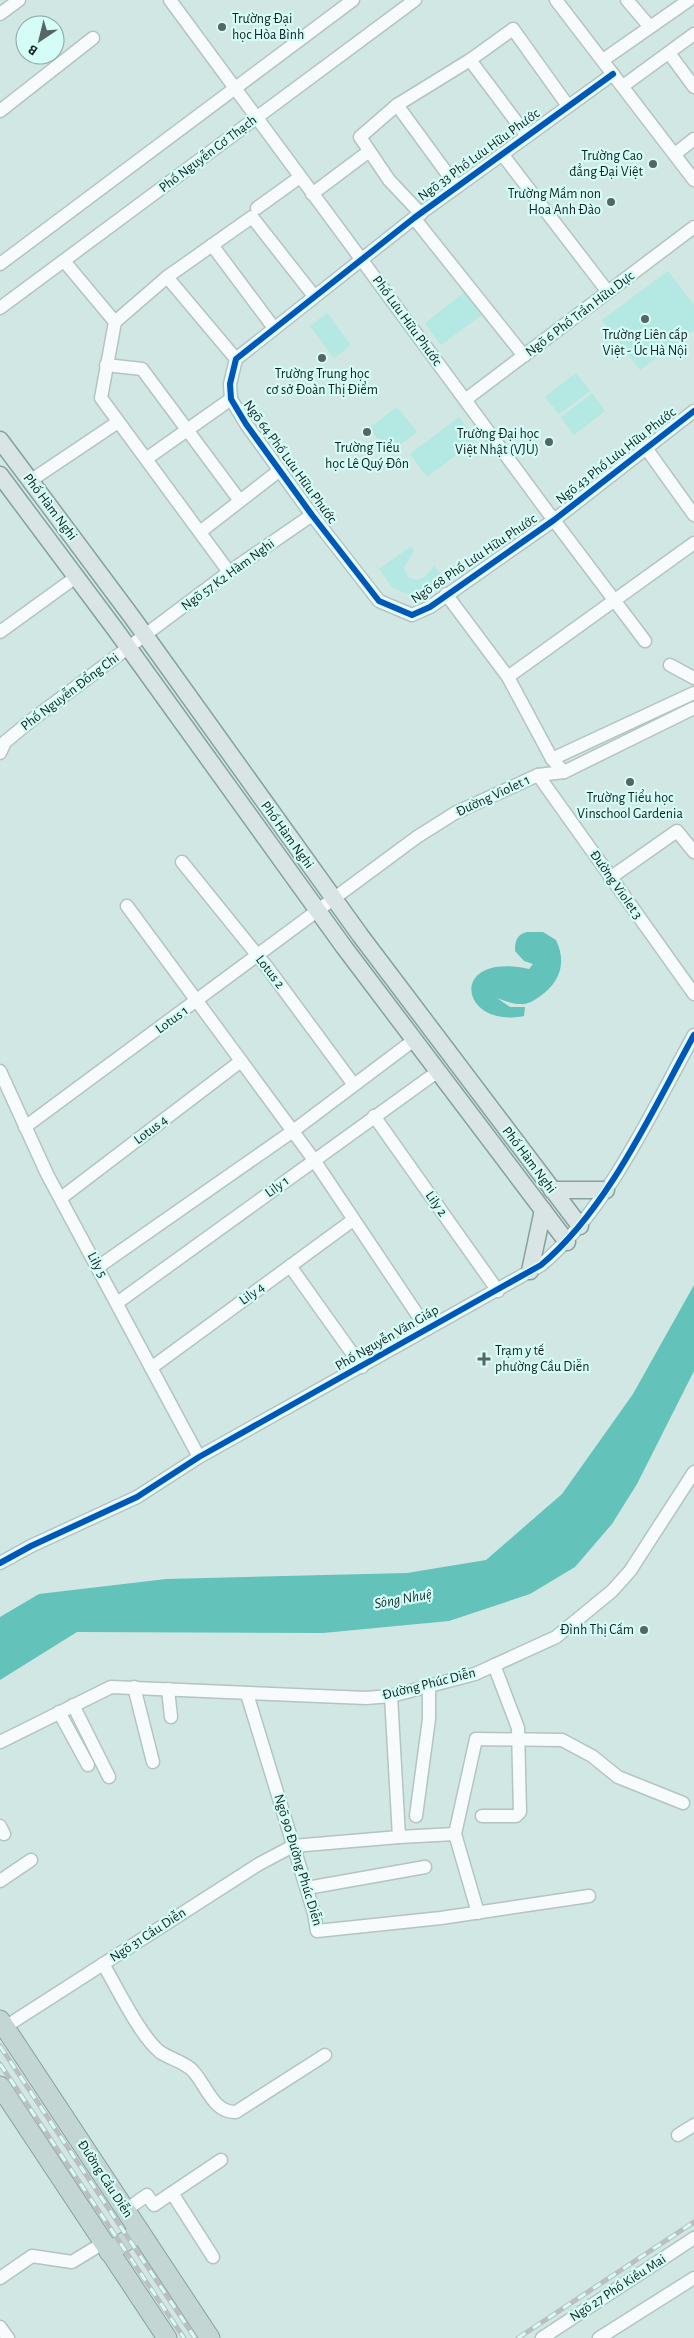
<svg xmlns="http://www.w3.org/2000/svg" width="694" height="2338" viewBox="0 0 694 2338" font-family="'Alegreya Sans',sans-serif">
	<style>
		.green { fill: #b4e8e2 }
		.water { fill: #63c2ba }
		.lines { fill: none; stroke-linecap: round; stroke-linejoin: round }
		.minor-casing { stroke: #b3c4c2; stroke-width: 15 }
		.major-casing { stroke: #86a19f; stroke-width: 19 }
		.highway-casing { stroke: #86a19f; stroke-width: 21 }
		.minor { stroke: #f8fbfb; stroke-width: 12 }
		.major { stroke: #d8e5e4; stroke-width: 16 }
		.highway { stroke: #c3d6d4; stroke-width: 19 }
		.rail-casing { stroke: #bac0bf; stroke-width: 5 }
		.rail { stroke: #d5fdf8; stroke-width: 3; stroke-dasharray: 9; stroke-linecap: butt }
		.cycleway-casing { stroke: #d5fdf8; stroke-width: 9 }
		.cycleway { stroke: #0057b8; stroke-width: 6 }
		.poi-dot { fill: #556664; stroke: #d5fdf8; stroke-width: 2 }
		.labels { text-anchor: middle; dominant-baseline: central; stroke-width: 4.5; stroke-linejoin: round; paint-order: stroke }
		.poi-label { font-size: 14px; fill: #12211f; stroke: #d5fdf8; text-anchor: end }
		.street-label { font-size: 14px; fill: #12211f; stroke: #d5fdf8 }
		.water-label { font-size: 15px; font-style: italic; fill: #182e2b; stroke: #d5fdf8 }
	</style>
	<rect width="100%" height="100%" fill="#d1e7e4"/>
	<g class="green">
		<path d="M 668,271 L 694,305 L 694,330 L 640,370 L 602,320 Z"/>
		<path d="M 469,289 L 486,312 L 441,345 L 425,323 Z"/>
		<path d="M 327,313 L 351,345 L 334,358 L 310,326 Z"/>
		<path d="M 576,373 L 590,391 L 559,414 L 545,397 Z"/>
		<path d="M 592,393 L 605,411 L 574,435 L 561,417 Z"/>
		<path d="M 397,407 L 417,432 L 389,453 L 369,428 Z"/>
		<path d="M 459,417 L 476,440 L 427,477 L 410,454 Z"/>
		<path d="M 411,546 L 414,551 L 404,568 L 408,577 C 420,584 428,575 434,565 L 443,578 L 430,588 L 409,595 L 392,587 L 379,569 Z"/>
	</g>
	<g class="water">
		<path d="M 527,932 L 543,932 L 556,940 C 567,963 560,983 539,997 C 533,1001 527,1005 520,1004 C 512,1004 505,1001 497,998 L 510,1007 L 525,1007 L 524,1016 C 459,1029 447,951 529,969 L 533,964 L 524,961 L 515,951 C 515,941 517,934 527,932 Z"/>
		<path d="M 694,1285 L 694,1371 L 637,1484 L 612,1524 L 575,1567 L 530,1594 L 449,1621 L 323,1633 L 77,1632 L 0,1680 L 0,1617 L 39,1594 L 166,1579 L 407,1573 L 486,1560 L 562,1494 L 633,1394 Z"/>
	</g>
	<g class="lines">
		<g class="minor-casing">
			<g id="minor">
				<path d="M 170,0 L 544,507 L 645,641"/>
				<path d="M 556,0 L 694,180"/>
				<path d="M 627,0 L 650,27"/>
				<path d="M 0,14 L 19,0"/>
				<path d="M 669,53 L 694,87"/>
				<path d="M 470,60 L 527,136"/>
				<path d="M 603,60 L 689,0"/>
				<path d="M 613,74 L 414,218 L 236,359 L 230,384 L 231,399 L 246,424 L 312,515 L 379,601 L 412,615 L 430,607 L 554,520 L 694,411"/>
				<path d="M 623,86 L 694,34"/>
				<path d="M 397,105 L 457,187"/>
				<path d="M 0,111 L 93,38"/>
				<path d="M 502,154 L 608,292"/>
				<path d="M 675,154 L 694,139"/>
				<path d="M 312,194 L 368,152"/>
				<path d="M 257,208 L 300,177"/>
				<path d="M 421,214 L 389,180 L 360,137 L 397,105 L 470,60 L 513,29 L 568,106"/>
				<path d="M 414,218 L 524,356"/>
				<path d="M 212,245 L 274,328"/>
				<path d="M 64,261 L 115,322"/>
				<path d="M 0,264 L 353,0"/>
				<path d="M 167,277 L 236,359"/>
				<path d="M 0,308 L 415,0"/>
				<path d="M 106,365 L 142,369 L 240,501"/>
				<path d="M 465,400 L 694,227"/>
				<path d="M 646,448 L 694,515"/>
				<path d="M 146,459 L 231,399"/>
				<path d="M 30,481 L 118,422"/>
				<path d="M 200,532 L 280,470"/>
				<path d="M 229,572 L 101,398 L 115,322 L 167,277 L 252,217 L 314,296"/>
				<path d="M 446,594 L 508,677 L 552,759 L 564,772"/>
				<path d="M 0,632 L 76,577"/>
				<path d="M 670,665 L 694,678"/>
				<path d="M 508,677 L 694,543"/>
				<path d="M 0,753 L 5,742 L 33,719 L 229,572 L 312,515"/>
				<path d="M 552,759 L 694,693"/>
				<path d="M 538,775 L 694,994"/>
				<path d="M 182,862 L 267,967 L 354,1085"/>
				<path d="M 610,878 L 677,831 L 694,852"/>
				<path d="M 127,906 L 314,1160 L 427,1329"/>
				<path d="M 0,1071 L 47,1174 L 199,1457"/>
				<path d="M 374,1116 L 498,1291"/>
				<path d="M 25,1127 L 417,837 L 455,813 L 538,775 L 564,772 L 694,708"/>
				<path d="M 61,1198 L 241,1061"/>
				<path d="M 290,1266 L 362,1367"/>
				<path d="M 98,1267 L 293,1131 L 414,1040"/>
				<path d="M 117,1303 L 437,1072"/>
				<path d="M 151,1368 L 353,1220"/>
				<path d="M 0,1563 L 31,1546 L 137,1497 L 199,1457 L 541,1265 C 608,1209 652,1111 694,1035"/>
				<path d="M 134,1687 L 153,1762"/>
				<path d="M 168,1689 L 171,1717"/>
				<path d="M 247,1694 L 314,1913 L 317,1931 L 441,1918 L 589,1896"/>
				<path d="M 391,1696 L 399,1837 L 455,1834"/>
				<path d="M 73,1705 L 109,1777"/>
				<path d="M 59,1712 L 88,1765"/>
				<path d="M 0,1742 L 111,1687 L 366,1698 L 391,1696 L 475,1674 L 556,1637 L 612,1591 L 630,1571 L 694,1472"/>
				<path d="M 416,1816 L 429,1719 L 429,1685"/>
				<path d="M 482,1816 L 516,1816 L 520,1812 L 518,1728 L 494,1665"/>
				<path d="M 0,1826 L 4,1834"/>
				<path d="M 0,1881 L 31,1860"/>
				<path d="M 307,1888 L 425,1867"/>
				<path d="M 478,1913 L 455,1834 L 476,1739 L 562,1740 L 592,1756 L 618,1777 L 683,1803"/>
				<path d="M 103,1964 C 117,1987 140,2036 160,2052 C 170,2059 185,2062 193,2071 C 207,2086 213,2113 236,2112 L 325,2055"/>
				<path d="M 5,2027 L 259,1864 L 293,1846 L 399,1837"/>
				<path d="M 678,2135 L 694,2125"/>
				<path d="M 172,2193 L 213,2257"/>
				<path d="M 126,2210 L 147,2195 L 154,2205 L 221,2160"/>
				<path d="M 0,2278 L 32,2256 L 72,2262 L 103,2243"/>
				<path d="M 0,2327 L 8,2338"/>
				<path d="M 542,2338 L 694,2238"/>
				<path d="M 599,2338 L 694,2278"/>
			</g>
		</g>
		<g class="major-casing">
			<g id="major">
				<path d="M 0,440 L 132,617 L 360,935 L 580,1226"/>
				<path d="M 0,475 L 115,629 L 344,947 L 567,1242"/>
				<path d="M 552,1190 L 606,1190"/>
				<path d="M 530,1271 L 543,1210"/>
			</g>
		</g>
		<g class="highway-casing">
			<g id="highway">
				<path d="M 0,2020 L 210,2338"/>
				<path d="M 0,2086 L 167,2338"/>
				<path d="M 109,2252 L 140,2232"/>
			</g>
		</g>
		<use href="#minor" class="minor"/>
		<use href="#major" class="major"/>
		<use href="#highway" class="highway"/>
		<g class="rail-casing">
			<g id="rail">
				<path d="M 0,2046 L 195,2338"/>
				<path d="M 0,2064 L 184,2338"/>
				<path d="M 518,2338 L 694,2222"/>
			</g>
		</g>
		<use href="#rail" class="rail"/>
		<g class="cycleway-casing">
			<g id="cycleway">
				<path d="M 613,74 L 414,218 L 236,359 L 230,384 L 231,399 L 246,424 L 312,515 L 379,601 L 412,615 L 430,607 L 554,520 L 694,411"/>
				<path d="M 0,1563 L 31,1546 L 137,1497 L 199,1457 L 541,1265 C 608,1209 652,1111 694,1035"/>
			</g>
		</g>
		<use href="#cycleway" class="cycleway"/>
	</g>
	<g class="poi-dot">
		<circle cx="222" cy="27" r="5"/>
		<circle cx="653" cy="164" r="5"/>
		<circle cx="611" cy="202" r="5"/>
		<circle cx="645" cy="319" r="5"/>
		<circle cx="322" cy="358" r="5"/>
		<circle cx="367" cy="432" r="5"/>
		<circle cx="549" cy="442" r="5"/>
		<circle cx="630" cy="782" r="5"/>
		<path d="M481.5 1351.5h5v5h5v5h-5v5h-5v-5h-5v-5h5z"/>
		<circle cx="644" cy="1630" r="5"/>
	</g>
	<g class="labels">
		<g class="poi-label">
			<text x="232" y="19" text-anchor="start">Trường Đại<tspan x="232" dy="16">học Hòa Bình</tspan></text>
			<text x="643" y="156">Trường Cao<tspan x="643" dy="16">đẳng Đại Việt</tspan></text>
			<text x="601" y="194">Trường Mầm non<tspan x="601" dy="16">Hoa Anh Đào</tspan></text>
			<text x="645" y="335" text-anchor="middle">Trường Liên cấp<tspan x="645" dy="16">Việt - Úc Hà Nội</tspan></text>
			<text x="322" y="374" text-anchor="middle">Trường Trung học<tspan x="322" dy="16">cơ sở Đoàn Thị Điểm</tspan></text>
			<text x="539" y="434">Trường Đại học<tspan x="539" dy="16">Việt Nhật (VJU)</tspan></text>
			<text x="367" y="448" text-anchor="middle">Trường Tiểu<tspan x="367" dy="16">học Lê Quý Đôn</tspan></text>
			<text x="630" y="798" text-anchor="middle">Trường Tiểu học<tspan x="630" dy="16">Vinschool Gardenia</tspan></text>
			<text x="495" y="1351" text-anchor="start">Trạm y tế<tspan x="495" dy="16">phường Cầu Diễn</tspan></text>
			<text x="634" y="1630">Đình Thị Cấm</text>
		</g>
		<g class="street-label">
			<text transform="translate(208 154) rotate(-37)">Phố Nguyễn Cơ Thạch</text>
			<text transform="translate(479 155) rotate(-36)">Ngõ 33 Phố Lưu Hữu Phước</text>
			<text transform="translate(580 314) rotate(-37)">Ngõ 6 Phố Trần Hữu Dực</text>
			<text transform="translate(407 321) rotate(54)">Phố Lưu Hữu Phước</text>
			<text transform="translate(616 456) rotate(-38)">Ngõ 43 Phố Lưu Hữu Phước</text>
			<text transform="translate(290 462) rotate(54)">Ngõ 64 Phố Lưu Hữu Phước</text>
			<text transform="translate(50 507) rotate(53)">Phố Hàm Nghi</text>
			<text transform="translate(474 559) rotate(-34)">Ngõ 68 Phố Lưu Hữu Phước</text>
			<text transform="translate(228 575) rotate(-36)">Ngõ 57 K2 Hàm Nghi</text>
			<text transform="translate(70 692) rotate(-37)">Phố Nguyễn Đổng Chi</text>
			<text transform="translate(493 796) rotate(-25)">Đường Violet 1</text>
			<text transform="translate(287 835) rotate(54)">Phố Hàm Nghi</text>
			<text transform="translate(616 885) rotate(55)">Đường Violet 3</text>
			<text transform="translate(270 972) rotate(52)">Lotus 2</text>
			<text transform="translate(172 1020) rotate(-36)">Lotus 1</text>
			<text transform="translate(151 1130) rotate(-37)">Lotus 4</text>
			<text transform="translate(529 1160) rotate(53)">Phố Hàm Nghi</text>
			<text transform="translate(277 1187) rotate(-36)">Lily 1</text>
			<text transform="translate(436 1204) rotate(55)">Lily 2</text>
			<text transform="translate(97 1265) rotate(62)">Lily 5</text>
			<text transform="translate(252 1294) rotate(-36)">Lily 4</text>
			<text transform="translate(387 1338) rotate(-30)">Phố Nguyễn Văn Giáp</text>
			<text transform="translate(429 1684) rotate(-14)">Đường Phúc Diễn</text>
			<text transform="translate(298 1860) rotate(73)">Ngõ 90 Đường Phúc Diễn</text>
			<text transform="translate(148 1935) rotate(-33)">Ngõ 31 Cầu Diễn</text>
			<text transform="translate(105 2179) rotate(57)">Đường Cầu Diễn</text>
			<text transform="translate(618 2288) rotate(-33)">Ngõ 27 Phố Kiều Mai</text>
		</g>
		<g class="water-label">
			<text transform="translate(403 1599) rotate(-10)">Sông Nhuệ</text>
		</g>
	</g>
	<g transform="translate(40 40) rotate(215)"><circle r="24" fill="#d5fdf8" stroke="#87a5a1"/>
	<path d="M0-4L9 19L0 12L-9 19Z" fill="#556664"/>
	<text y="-8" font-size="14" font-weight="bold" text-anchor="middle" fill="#12211f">B</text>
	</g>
</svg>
